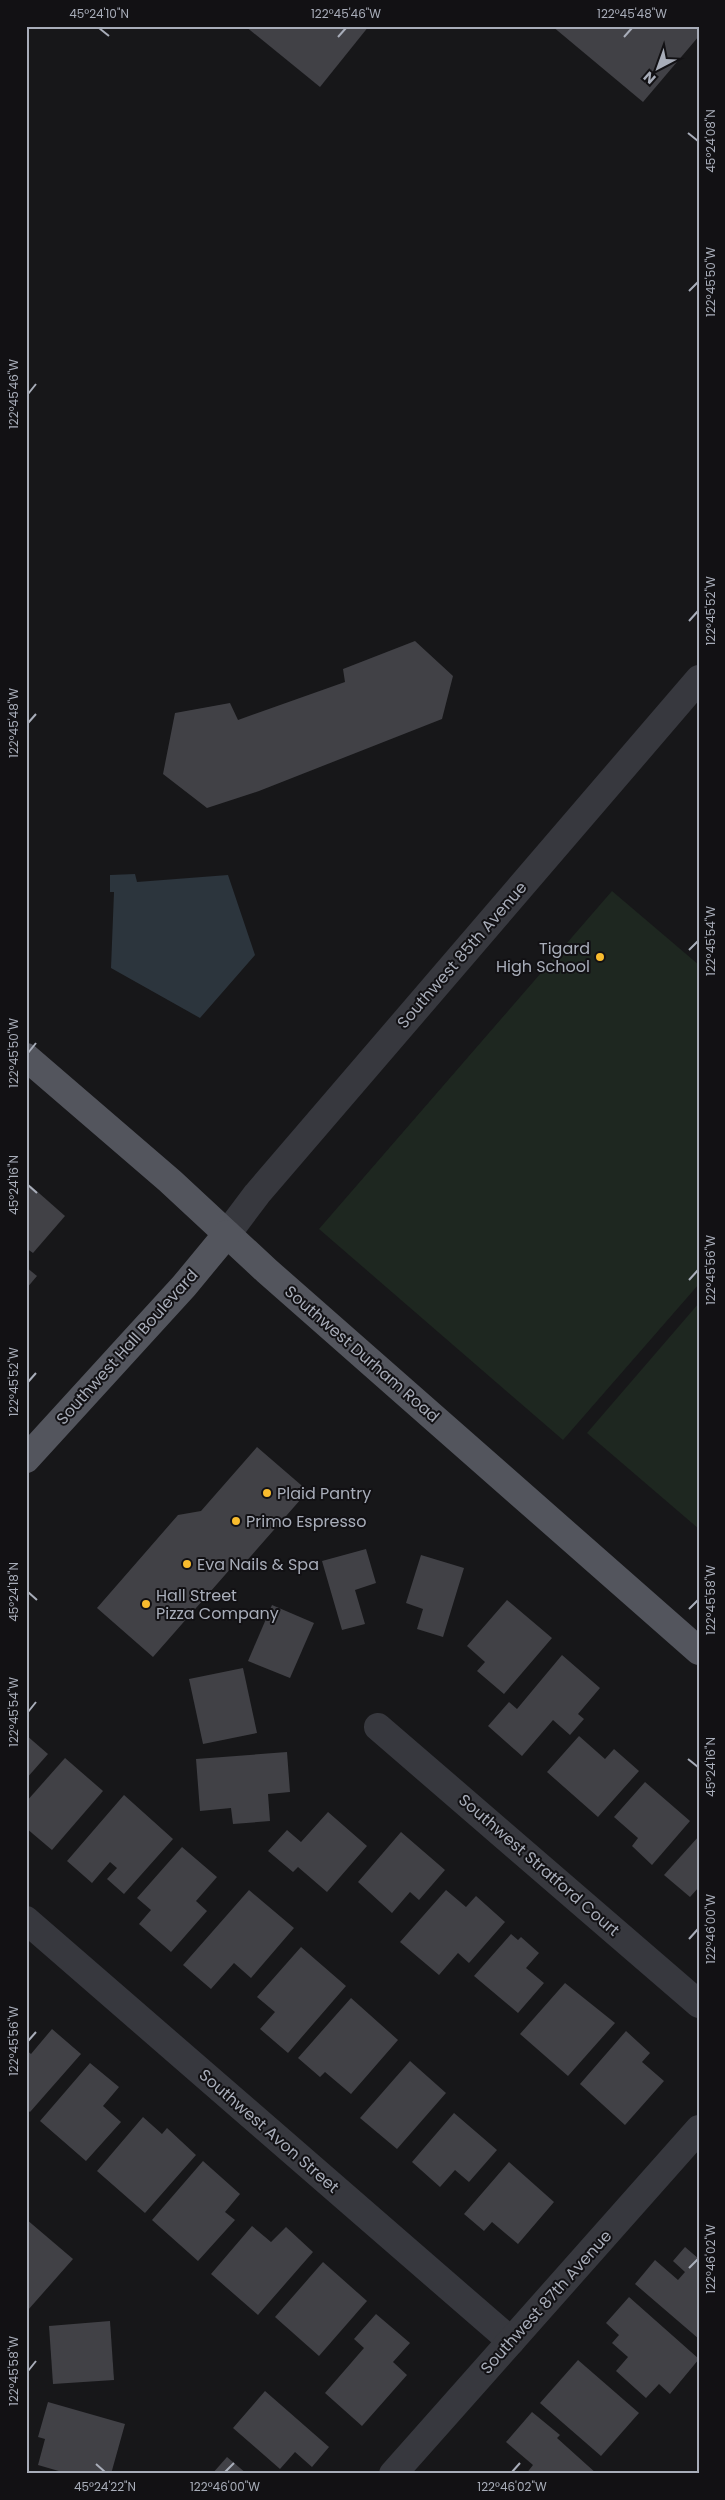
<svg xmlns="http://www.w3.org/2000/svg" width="725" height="2500" viewBox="0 0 725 2500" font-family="Poppins,sans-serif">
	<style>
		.green { fill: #1e2720 }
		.water { fill: #2c353d }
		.building { fill: #414146 }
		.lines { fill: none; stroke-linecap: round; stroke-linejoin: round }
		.minor { stroke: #37383e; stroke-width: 28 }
		.major { stroke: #53555d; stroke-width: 28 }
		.ticks { fill: none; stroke: #a8adb9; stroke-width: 2 }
		.poi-dot { fill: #f9bc2e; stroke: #121114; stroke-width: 2 }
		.labels { text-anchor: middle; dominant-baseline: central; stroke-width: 4; stroke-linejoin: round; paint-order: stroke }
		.poi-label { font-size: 16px; fill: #a8adb9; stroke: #121114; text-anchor: start }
		.street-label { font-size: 16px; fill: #a8adb9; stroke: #121114 }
		.neatline { fill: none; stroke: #a8adb9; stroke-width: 2 }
		.ticks-label { font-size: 12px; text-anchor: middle; fill: #a8adb9 }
	</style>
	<rect width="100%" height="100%" fill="#171719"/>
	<g class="green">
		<path d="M 612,891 L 699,965 L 699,1284 L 563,1440 L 319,1229 Z"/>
		<path d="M 699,1303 L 699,1529 L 587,1433 Z"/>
	</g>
	<path class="water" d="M 135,874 L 137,882 L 228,875 L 255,955 L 200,1018 L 111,968 L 114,892 L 110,892 L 110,875 Z"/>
	<g class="building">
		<path d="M 245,26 L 369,26 L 320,87 Z"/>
		<path d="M 552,26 L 699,26 L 699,36 L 643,102 Z"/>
		<path d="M 415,641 L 453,676 L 442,719 L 259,791 L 207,808 L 163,774 L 175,713 L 230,703 L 238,720 L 345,682 L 343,669 Z"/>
		<path d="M 31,1186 L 65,1216 L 33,1253 L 26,1248 L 26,1191 Z"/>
		<path d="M 26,1267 L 37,1276 L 26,1289 Z"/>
		<path d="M 257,1447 L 308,1491 L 244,1564 L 239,1559 L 153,1657 L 97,1608 L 178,1515 L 201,1511 Z"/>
		<path d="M 366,1549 L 376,1583 L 355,1590 L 365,1624 L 342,1630 L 322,1561 Z"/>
		<path d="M 421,1555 L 464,1568 L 443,1637 L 417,1629 L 423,1609 L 406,1603 Z"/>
		<path d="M 507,1600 L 552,1638 L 504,1694 L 477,1671 L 485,1662 L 467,1646 Z"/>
		<path d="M 272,1605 L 314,1623 L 290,1678 L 248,1661 Z"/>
		<path d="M 562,1655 L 600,1688 L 578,1714 L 584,1719 L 570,1735 L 553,1720 L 522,1756 L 488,1726 L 509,1702 L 517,1709 Z"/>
		<path d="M 243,1668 L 257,1733 L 203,1744 L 189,1679 Z"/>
		<path d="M 26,1735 L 48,1754 L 26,1779 Z"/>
		<path d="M 579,1736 L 605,1759 L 614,1749 L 639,1771 L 598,1817 L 547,1772 Z"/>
		<path d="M 287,1752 L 290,1792 L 268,1794 L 270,1821 L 233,1824 L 231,1808 L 200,1811 L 196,1759 Z"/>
		<path d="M 65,1758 L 103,1791 L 52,1850 L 26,1828 L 26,1802 Z"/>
		<path d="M 645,1782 L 690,1821 L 652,1865 L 632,1846 L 638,1838 L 614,1817 Z"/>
		<path d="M 124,1795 L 173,1839 L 124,1894 L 107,1879 L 117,1868 L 110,1862 L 92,1883 L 67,1861 Z"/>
		<path d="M 328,1812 L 367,1846 L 327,1892 L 298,1867 L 293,1872 L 268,1851 L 287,1830 L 301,1842 Z"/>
		<path d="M 401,1832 L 445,1870 L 419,1900 L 410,1892 L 392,1913 L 358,1882 Z"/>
		<path d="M 699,1836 L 699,1887 L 690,1897 L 664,1875 Z"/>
		<path d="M 182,1847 L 217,1877 L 196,1901 L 207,1911 L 171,1952 L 139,1924 L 151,1910 L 137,1898 Z"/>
		<path d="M 249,1890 L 294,1928 L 251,1978 L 234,1963 L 211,1989 L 183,1965 Z"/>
		<path d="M 446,1890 L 466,1907 L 476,1896 L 505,1922 L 469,1963 L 458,1953 L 439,1975 L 400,1942 Z"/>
		<path d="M 511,1934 L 518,1940 L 521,1937 L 539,1953 L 526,1968 L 544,1983 L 518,2013 L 474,1976 Z"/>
		<path d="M 301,1947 L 346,1986 L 288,2053 L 260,2029 L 275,2012 L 257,1997 Z"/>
		<path d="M 565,1983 L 615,2023 L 568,2076 L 520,2034 Z"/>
		<path d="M 351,1998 L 398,2040 L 351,2094 L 325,2072 L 320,2077 L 298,2058 Z"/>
		<path d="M 52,2029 L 81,2054 L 30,2112 L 26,2109 L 26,2050 L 31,2054 Z"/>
		<path d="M 626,2031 L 650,2053 L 642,2062 L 664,2081 L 625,2125 L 580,2084 Z"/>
		<path d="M 410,2061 L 446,2093 L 397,2149 L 360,2118 Z"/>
		<path d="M 90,2063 L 119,2087 L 103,2106 L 121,2122 L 86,2161 L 40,2121 Z"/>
		<path d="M 454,2113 L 497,2150 L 469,2182 L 455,2170 L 440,2187 L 412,2162 Z"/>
		<path d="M 143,2117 L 162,2134 L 167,2128 L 196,2155 L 145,2213 L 97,2171 Z"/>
		<path d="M 203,2161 L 240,2194 L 225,2212 L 235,2220 L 198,2261 L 152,2220 Z"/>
		<path d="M 509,2162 L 554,2202 L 518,2244 L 492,2222 L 484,2231 L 464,2214 Z"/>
		<path d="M 26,2219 L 73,2259 L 28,2310 L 26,2309 Z"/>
		<path d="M 252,2226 L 271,2242 L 286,2227 L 313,2252 L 258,2315 L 211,2274 Z"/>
		<path d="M 685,2247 L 699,2259 L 699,2339 L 635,2284 L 655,2260 L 678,2280 L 685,2272 L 673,2261 Z"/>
		<path d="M 323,2262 L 367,2301 L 319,2356 L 275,2317 Z"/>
		<path d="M 629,2297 L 699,2359 L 670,2394 L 659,2384 L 646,2398 L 616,2371 L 628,2357 L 612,2343 L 619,2335 L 606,2323 Z"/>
		<path d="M 376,2314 L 410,2343 L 393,2362 L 407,2375 L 362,2426 L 325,2393 L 364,2348 L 354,2339 Z"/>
		<path d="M 110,2321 L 114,2380 L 53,2384 L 49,2326 Z"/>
		<path d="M 578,2360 L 639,2413 L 601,2456 L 540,2403 Z"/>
		<path d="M 265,2391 L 329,2447 L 312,2467 L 295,2452 L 280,2469 L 233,2428 Z"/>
		<path d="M 48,2402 L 125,2424 L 111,2474 L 69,2474 L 38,2465 L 45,2439 L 38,2437 Z"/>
		<path d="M 532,2412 L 560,2435 L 557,2438 L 597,2474 L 526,2474 L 533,2465 L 506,2442 Z"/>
		<path d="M 227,2457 L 247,2474 L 212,2474 Z"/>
	</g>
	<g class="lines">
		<g class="minor">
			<path d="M 227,1234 L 257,1194 L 699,679"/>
			<path d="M 378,1727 L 699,2004"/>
			<path d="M 26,1920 L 511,2341"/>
			<path d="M 393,2474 L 699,2129"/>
		</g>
		<g class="major">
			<path d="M 26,1057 L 170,1181 L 267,1271 L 699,1651"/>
			<path d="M 26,1459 L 184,1286 L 227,1234"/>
		</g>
	</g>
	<path class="ticks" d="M 99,28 L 109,36M 338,37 L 346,28M 624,37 L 632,28M 688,133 L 698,141M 689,291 L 698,282M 28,394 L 36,384M 689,621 L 698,611M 28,723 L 36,714M 689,950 L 698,941M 28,1053 L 36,1043M 28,1185 L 37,1193M 689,1280 L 698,1270M 28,1382 L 36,1373M 28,1592 L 37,1600M 689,1609 L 698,1600M 28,1712 L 36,1702M 688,1759 L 698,1767M 689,1939 L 698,1929M 28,2041 L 36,2032M 689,2268 L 698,2259M 28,2371 L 36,2361M 96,2464 L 105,2472M 225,2472 L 234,2463M 512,2472 L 520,2463"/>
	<g class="poi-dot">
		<circle cx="600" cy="957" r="5"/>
		<circle cx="267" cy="1493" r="5"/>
		<circle cx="236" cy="1521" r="5"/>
		<circle cx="187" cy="1564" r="5"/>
		<circle cx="146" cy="1604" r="5"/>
	</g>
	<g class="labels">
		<g class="poi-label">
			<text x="590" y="948" text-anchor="end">Tigard<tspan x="590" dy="18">High School</tspan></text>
			<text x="277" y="1493">Plaid Pantry</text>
			<text x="246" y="1521">Primo Espresso</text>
			<text x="197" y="1564">Eva Nails &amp; Spa</text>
			<text x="156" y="1595">Hall Street<tspan x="156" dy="18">Pizza Company</tspan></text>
		</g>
		<g class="street-label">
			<text transform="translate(462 955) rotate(-49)">Southwest 85th Avenue</text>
			<text transform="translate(127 1347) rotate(-48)">Southwest Hall Boulevard</text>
			<text transform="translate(362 1354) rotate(41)">Southwest Durham Road</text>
			<text transform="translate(539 1865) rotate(41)">Southwest Stratford Court</text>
			<text transform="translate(269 2131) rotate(41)">Southwest Avon Street</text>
			<text transform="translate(546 2302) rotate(-48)">Southwest 87th Avenue</text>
		</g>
	</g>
	<rect width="725" height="2500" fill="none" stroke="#121114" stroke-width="55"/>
	<g transform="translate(658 68) rotate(221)" stroke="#121114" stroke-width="4" paint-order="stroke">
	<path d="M0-4L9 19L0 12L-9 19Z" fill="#a8adb9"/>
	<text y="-8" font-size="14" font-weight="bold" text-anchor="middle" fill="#a8adb9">N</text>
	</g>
	<rect x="28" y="28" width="670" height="2444" class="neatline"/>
	<g class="ticks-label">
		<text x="99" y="18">45°24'10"N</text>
		<text x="346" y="18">122°45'46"W</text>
		<text x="632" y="18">122°45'48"W</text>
		<text transform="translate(711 141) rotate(-90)" y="4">45°24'08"N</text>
		<text transform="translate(711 282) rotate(-90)" y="4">122°45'50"W</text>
		<text transform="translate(14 394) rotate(-90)" y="4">122°45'46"W</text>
		<text transform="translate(711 611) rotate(-90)" y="4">122°45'52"W</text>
		<text transform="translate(14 723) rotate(-90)" y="4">122°45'48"W</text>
		<text transform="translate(711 941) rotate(-90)" y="4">122°45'54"W</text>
		<text transform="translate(14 1053) rotate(-90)" y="4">122°45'50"W</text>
		<text transform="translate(14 1185) rotate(-90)" y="4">45°24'16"N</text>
		<text transform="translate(711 1270) rotate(-90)" y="4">122°45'56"W</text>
		<text transform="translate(14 1382) rotate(-90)" y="4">122°45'52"W</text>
		<text transform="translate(14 1592) rotate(-90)" y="4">45°24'18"N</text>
		<text transform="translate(711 1600) rotate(-90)" y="4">122°45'58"W</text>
		<text transform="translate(14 1712) rotate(-90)" y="4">122°45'54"W</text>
		<text transform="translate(711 1767) rotate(-90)" y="4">45°24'16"N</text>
		<text transform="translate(711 1929) rotate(-90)" y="4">122°46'00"W</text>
		<text transform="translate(14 2041) rotate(-90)" y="4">122°45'56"W</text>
		<text transform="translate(711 2259) rotate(-90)" y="4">122°46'02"W</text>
		<text transform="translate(14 2371) rotate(-90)" y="4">122°45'58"W</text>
		<text x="105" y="2491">45°24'22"N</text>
		<text x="225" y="2491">122°46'00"W</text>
		<text x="512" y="2491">122°46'02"W</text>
	</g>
</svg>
